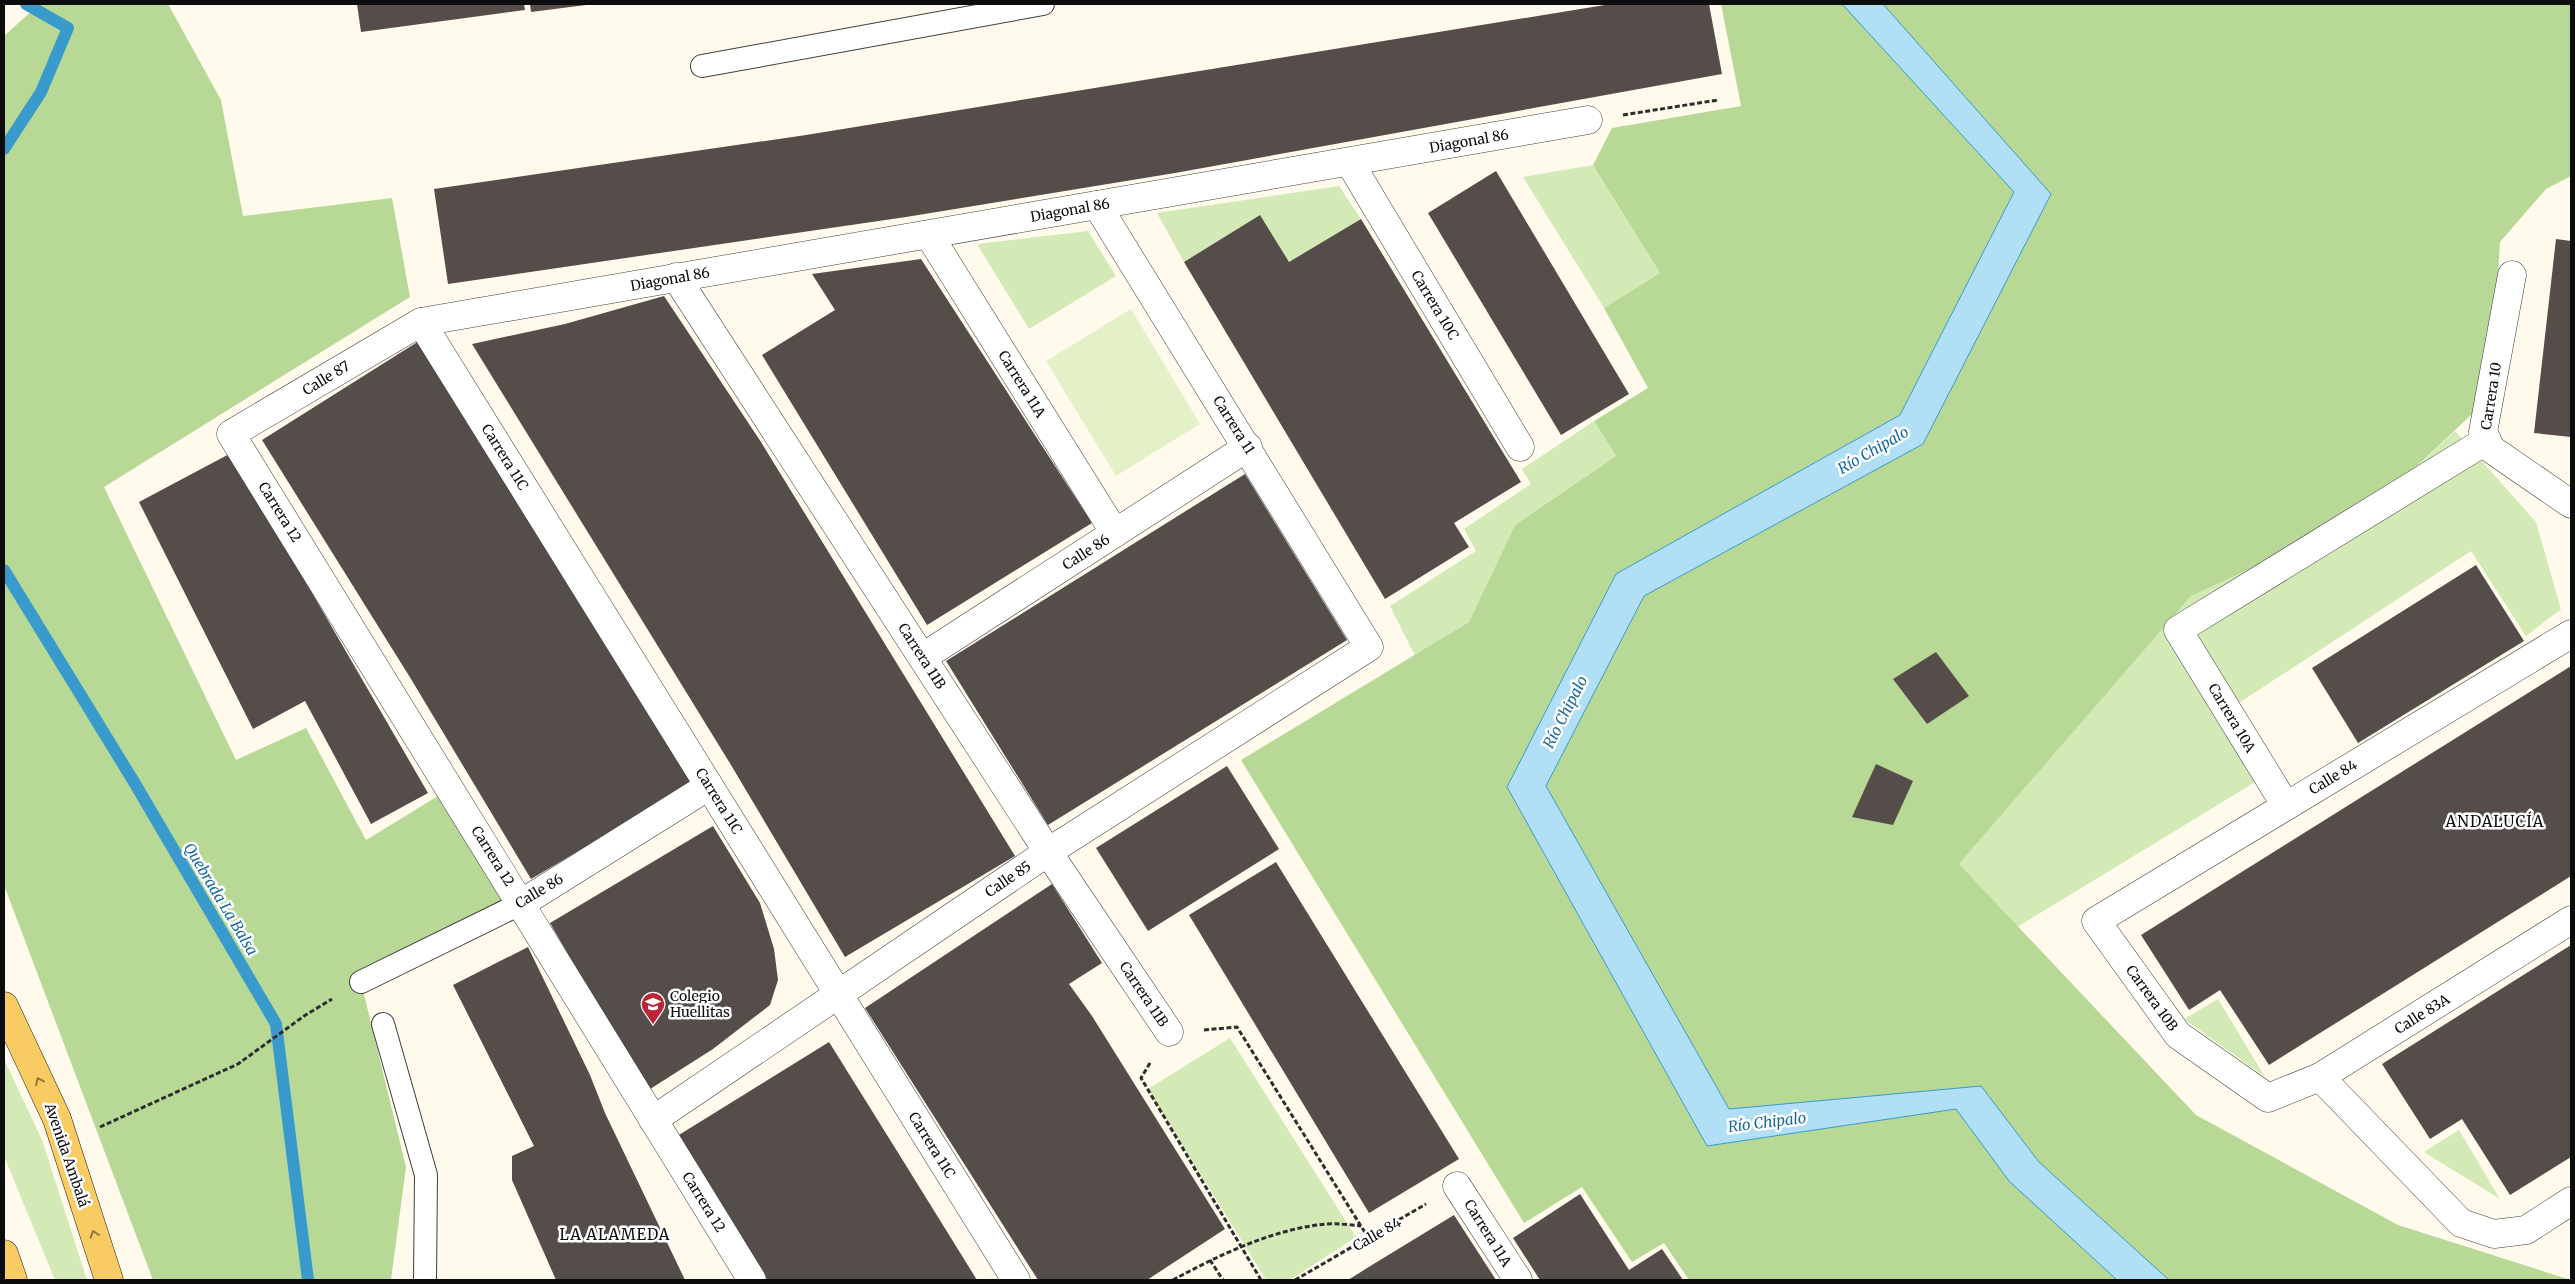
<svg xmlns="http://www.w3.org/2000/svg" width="2575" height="1284" viewBox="0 0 2575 1284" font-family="Merriweather,serif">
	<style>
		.green { fill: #d3e9b6 }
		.forest { fill: #b8d996 }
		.pitch { fill: #e4f0c8 }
		.water { fill: #b1e0f6; stroke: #399acc }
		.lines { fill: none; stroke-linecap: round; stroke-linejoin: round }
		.stream { stroke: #399acc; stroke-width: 12 }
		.building { fill: #554d49 }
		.lane-casing { stroke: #3f3f3f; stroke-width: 24 }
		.street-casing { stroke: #3f3f3f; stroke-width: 29 }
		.primary-casing { stroke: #1d1d1d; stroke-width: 29 }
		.path { stroke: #2e2e2e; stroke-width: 3; stroke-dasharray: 5 2.5; stroke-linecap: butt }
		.lane { stroke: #fff; stroke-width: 22 }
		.street { stroke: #fff; stroke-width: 28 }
		.primary { stroke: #f8cb63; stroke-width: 28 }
		.oneway { stroke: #8e753c }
		.labels { text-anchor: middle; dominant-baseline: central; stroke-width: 5; stroke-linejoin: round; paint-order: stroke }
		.street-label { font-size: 14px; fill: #0c0c0c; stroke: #fff }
		.poi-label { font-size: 14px; fill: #0c0c0c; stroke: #fff; text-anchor: start }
		.water-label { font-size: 15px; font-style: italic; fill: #176a9d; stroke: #fff }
		.neighbourhood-label { font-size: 15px; letter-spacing: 1px; fill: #0c0c0c; stroke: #fff }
	</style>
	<rect width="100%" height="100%" fill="#fffaec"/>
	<g class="green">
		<path d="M 1593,165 L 1660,273 L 1604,308 L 1523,177 Z"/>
		<path d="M 1339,186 L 1361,219 L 1289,262 L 1260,215 L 1184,262 L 1157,213 Z"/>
		<path d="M 1088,231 L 1116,276 L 1029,329 L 977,244 Z"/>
		<path d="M 1594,421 L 1616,456 L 1515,525 L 1469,622 L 1415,656 L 1390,606 L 1476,551 L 1464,529 L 1531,484 L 1522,469 Z"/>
		<path d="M 2455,431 L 2536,522 L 2561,609 L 2526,636 L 2471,551 L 2216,718 L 2257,781 L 2017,927 L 1959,864 L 2191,596 L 2363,517 Z"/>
		<path d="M 2218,999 L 2265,1077 L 2184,1019 Z"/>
		<path d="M 1230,1038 L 1356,1237 L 1290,1280 L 1266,1280 L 1148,1089 Z"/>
		<path d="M 4,1059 L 42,1140 L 87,1280 L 55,1280 L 4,1156 Z"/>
		<path d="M 2459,1130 L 2500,1199 L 2424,1152 Z"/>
	</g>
	<g class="forest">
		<path d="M 17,4 L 168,4 L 221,100 L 243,216 L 392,198 L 410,297 L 104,487 L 236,760 L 306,728 L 366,840 L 451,788 L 522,903 L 361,982 L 406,1167 L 391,1280 L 153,1280 L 4,885 L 4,36 L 34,9 Z"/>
		<path d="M 1721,4 L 2571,4 L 2571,176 L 2546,189 L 2500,242 L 2490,397 L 2363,517 L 2191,596 L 1959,864 L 2196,1115 L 2398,1225 L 2571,1280 L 1689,1280 L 1664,1243 L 1632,1262 L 1582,1187 L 1524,1223 L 1241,760 L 1469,622 L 1515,525 L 1616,456 L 1594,421 L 1648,388 L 1604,308 L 1660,273 L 1593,165 L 1612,128 L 1741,106 Z"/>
	</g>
	<path class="pitch" d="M 1131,309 L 1200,424 L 1116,476 L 1046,361 Z"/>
	<path class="water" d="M 1842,4 L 1883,4 L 2051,194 L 1923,444 L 1644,596 L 1546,786 L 1729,1109 L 1981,1086 L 2039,1162 L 2169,1280 L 2117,1280 L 2009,1181 L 1956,1109 L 1707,1146 L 1507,787 L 1616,574 L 1900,415 L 2014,192 Z"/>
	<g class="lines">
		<g class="stream">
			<path d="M 4,149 L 41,92 L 68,28 L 26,4"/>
			<path d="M 4,570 L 134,782 L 276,1024 L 308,1280"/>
		</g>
	</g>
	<g class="building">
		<path d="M 357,4 L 524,4 L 525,10 L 361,32 Z"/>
		<path d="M 530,4 L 586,4 L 586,5 L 531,12 Z"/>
		<path d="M 1611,4 L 1709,4 L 1722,74 L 1175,173 L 906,217 L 448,284 L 434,189 L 806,135 Z"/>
		<path d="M 1496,171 L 1629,394 L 1561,435 L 1428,213 Z"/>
		<path d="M 1260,215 L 1289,262 L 1361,219 L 1521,482 L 1454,523 L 1469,547 L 1385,599 L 1184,262 Z"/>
		<path d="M 2556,239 L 2571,241 L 2571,437 L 2534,433 Z"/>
		<path d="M 921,259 L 1092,523 L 927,625 L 762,355 L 835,310 L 812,274 Z"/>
		<path d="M 664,296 L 761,442 L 1015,856 L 845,957 L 731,765 L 472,344 L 565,324 Z"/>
		<path d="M 419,341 L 631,682 L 692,784 L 531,879 L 411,679 L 262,440 Z"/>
		<path d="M 233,452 L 264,510 L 428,793 L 371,824 L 305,701 L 253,729 L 139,502 Z"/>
		<path d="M 1245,474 L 1347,640 L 1048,825 L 946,661 Z"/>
		<path d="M 2476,565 L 2524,641 L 2358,743 L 2312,668 Z"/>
		<path d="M 1936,652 L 1969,696 L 1927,724 L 1893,679 Z"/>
		<path d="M 2571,666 L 2571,876 L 2269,1065 L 2220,990 L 2189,1010 L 2141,935 Z"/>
		<path d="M 1876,764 L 1913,781 L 1893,825 L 1852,817 Z"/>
		<path d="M 1227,766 L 1279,849 L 1148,931 L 1096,848 Z"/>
		<path d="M 713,826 L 760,903 L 774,949 L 778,980 L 770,1005 L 713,1049 L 647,1091 L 550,923 Z"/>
		<path d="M 1276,862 L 1459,1159 L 1369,1213 L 1189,915 Z"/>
		<path d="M 1052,884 L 1102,963 L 1069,984 L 1092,1016 L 1225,1229 L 1147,1280 L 1038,1280 L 865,1008 Z"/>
		<path d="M 2571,945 L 2571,1157 L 2510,1195 L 2462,1119 L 2430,1139 L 2382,1064 Z"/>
		<path d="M 528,947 L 590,1075 L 605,1113 L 685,1280 L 556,1280 L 512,1180 L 512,1156 L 534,1146 L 453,985 Z"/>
		<path d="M 829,1042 L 897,1151 L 977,1280 L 762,1280 L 674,1138 Z"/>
		<path d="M 1580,1194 L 1629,1270 L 1662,1249 L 1683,1280 L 1540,1280 L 1513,1238 Z"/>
		<path d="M 1454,1215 L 1496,1280 L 1348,1280 L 1372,1265 Z"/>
	</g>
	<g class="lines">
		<g class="lane-casing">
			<g id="lane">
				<path d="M 702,66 L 1043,4"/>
				<path d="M 361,982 L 522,903"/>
				<path d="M 383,1024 L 426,1175 L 425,1280"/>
			</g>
		</g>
		<g class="street-casing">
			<g id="street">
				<path d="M 1350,163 L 1520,447"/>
				<path d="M 929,235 L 1115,533"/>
				<path d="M 2512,275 L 2483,432 L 2491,449 L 2571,504"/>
				<path d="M 676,277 L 1048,852 L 1169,1032"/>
				<path d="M 421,322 L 1016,1280"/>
				<path d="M 2571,634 L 2096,921 L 2178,1035 L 2268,1098 L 2320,1077 L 2571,920"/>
				<path d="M 923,657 L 1248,447"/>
				<path d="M 2286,806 L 2178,630 L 2487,440"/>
				<path d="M 522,903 L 709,786"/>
				<path d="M 2320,1077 L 2461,1223 L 2494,1234 L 2526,1230 L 2571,1201"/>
				<path d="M 653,1120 L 1048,852 L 1369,647 L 1097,205"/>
				<path d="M 1457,1186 L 1518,1280"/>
				<path d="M 752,1280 L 231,434 L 421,322 L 1588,120"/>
			</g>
		</g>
		<g class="primary-casing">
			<g id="primary">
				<path d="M 4,1006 L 57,1119 L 109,1280"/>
				<path d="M 4,1254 L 13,1280"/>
			</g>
		</g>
		<g class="path">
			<path d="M 1623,115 L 1718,100"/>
			<path d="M 1204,1030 L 1237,1027 L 1369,1239"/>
			<path d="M 1150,1063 L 1141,1078 L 1261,1280"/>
			<path d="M 100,1127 L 238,1064 L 304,1016 L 332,999"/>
			<path d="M 1210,1260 L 1223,1280"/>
			<path d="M 1173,1280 C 1219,1255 1273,1229 1326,1224 C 1337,1223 1350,1225 1361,1226"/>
			<path d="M 1295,1280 L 1426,1204"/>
		</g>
		<use href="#lane" class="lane"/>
		<use href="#street" class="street"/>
		<use href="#primary" class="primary"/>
	</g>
	<defs><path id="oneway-chevron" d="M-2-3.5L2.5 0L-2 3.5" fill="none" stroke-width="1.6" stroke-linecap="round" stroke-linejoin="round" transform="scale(1.25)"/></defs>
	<g class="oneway">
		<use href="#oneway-chevron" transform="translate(39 1081) rotate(-115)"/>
		<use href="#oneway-chevron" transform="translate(94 1234) rotate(-108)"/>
	</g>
	<defs>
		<g id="school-pin" transform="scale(1.25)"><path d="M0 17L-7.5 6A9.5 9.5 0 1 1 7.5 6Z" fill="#bb2535" stroke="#fff"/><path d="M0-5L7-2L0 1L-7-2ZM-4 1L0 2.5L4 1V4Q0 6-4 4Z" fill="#fff"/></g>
	</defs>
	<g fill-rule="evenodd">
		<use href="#school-pin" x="653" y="1004"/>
	</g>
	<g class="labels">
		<g class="street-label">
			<text transform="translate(1469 141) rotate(-10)">Diagonal 86</text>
			<text transform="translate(1070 210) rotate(-10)">Diagonal 86</text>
			<text transform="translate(670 279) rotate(-10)">Diagonal 86</text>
			<text transform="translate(1435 305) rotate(59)">Carrera 10C</text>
			<text transform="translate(326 378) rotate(-31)">Calle 87</text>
			<text transform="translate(1022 384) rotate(58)">Carrera 11A</text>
			<text transform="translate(2491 396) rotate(-81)">Carrera 10</text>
			<text transform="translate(1234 425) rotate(58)">Carrera 11</text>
			<text transform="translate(505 457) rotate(58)">Carrera 11C</text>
			<text transform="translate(280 512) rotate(58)">Carrera 12</text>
			<text transform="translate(1086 552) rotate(-33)">Calle 86</text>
			<text transform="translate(922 656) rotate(57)">Carrera 11B</text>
			<text transform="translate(2232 718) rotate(59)">Carrera 10A</text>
			<text transform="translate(2333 777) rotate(-31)">Calle 84</text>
			<text transform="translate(719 801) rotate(58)">Carrera 11C</text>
			<text transform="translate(493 856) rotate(58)">Carrera 12</text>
			<text transform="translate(1008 879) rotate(-34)">Calle 85</text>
			<text transform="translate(539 891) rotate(-31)">Calle 86</text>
			<text transform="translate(1144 994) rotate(56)">Carrera 11B</text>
			<text transform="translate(2152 998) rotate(54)">Carrera 10B</text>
			<text transform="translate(2422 1014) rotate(-32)">Calle 83A</text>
			<text transform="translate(932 1145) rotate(58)">Carrera 11C</text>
			<text transform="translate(67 1155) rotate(71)">Avenida Ambalá</text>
			<text transform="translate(704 1202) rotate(58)">Carrera 12</text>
			<text transform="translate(1488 1233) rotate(58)">Carrera 11A</text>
			<text transform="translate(1377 1234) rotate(-30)">Calle 84</text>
		</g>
		<g class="poi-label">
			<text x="670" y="996">Colegio<tspan x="670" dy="16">Huellitas</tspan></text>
		</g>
		<g class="water-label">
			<text transform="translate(1873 450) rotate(-30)">Río Chipalo</text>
			<text transform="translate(1565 712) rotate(-63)">Río Chipalo</text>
			<text transform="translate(221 899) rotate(59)">Quebrada La Balsa</text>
			<text transform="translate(1767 1122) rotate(-7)">Río Chipalo</text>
		</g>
		<g class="neighbourhood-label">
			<text x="2495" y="821">ANDALUCÍA</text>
			<text x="615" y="1234">LA ALAMEDA</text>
		</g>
	</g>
	<rect width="2575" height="1284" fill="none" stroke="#0c0c0c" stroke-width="10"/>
</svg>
